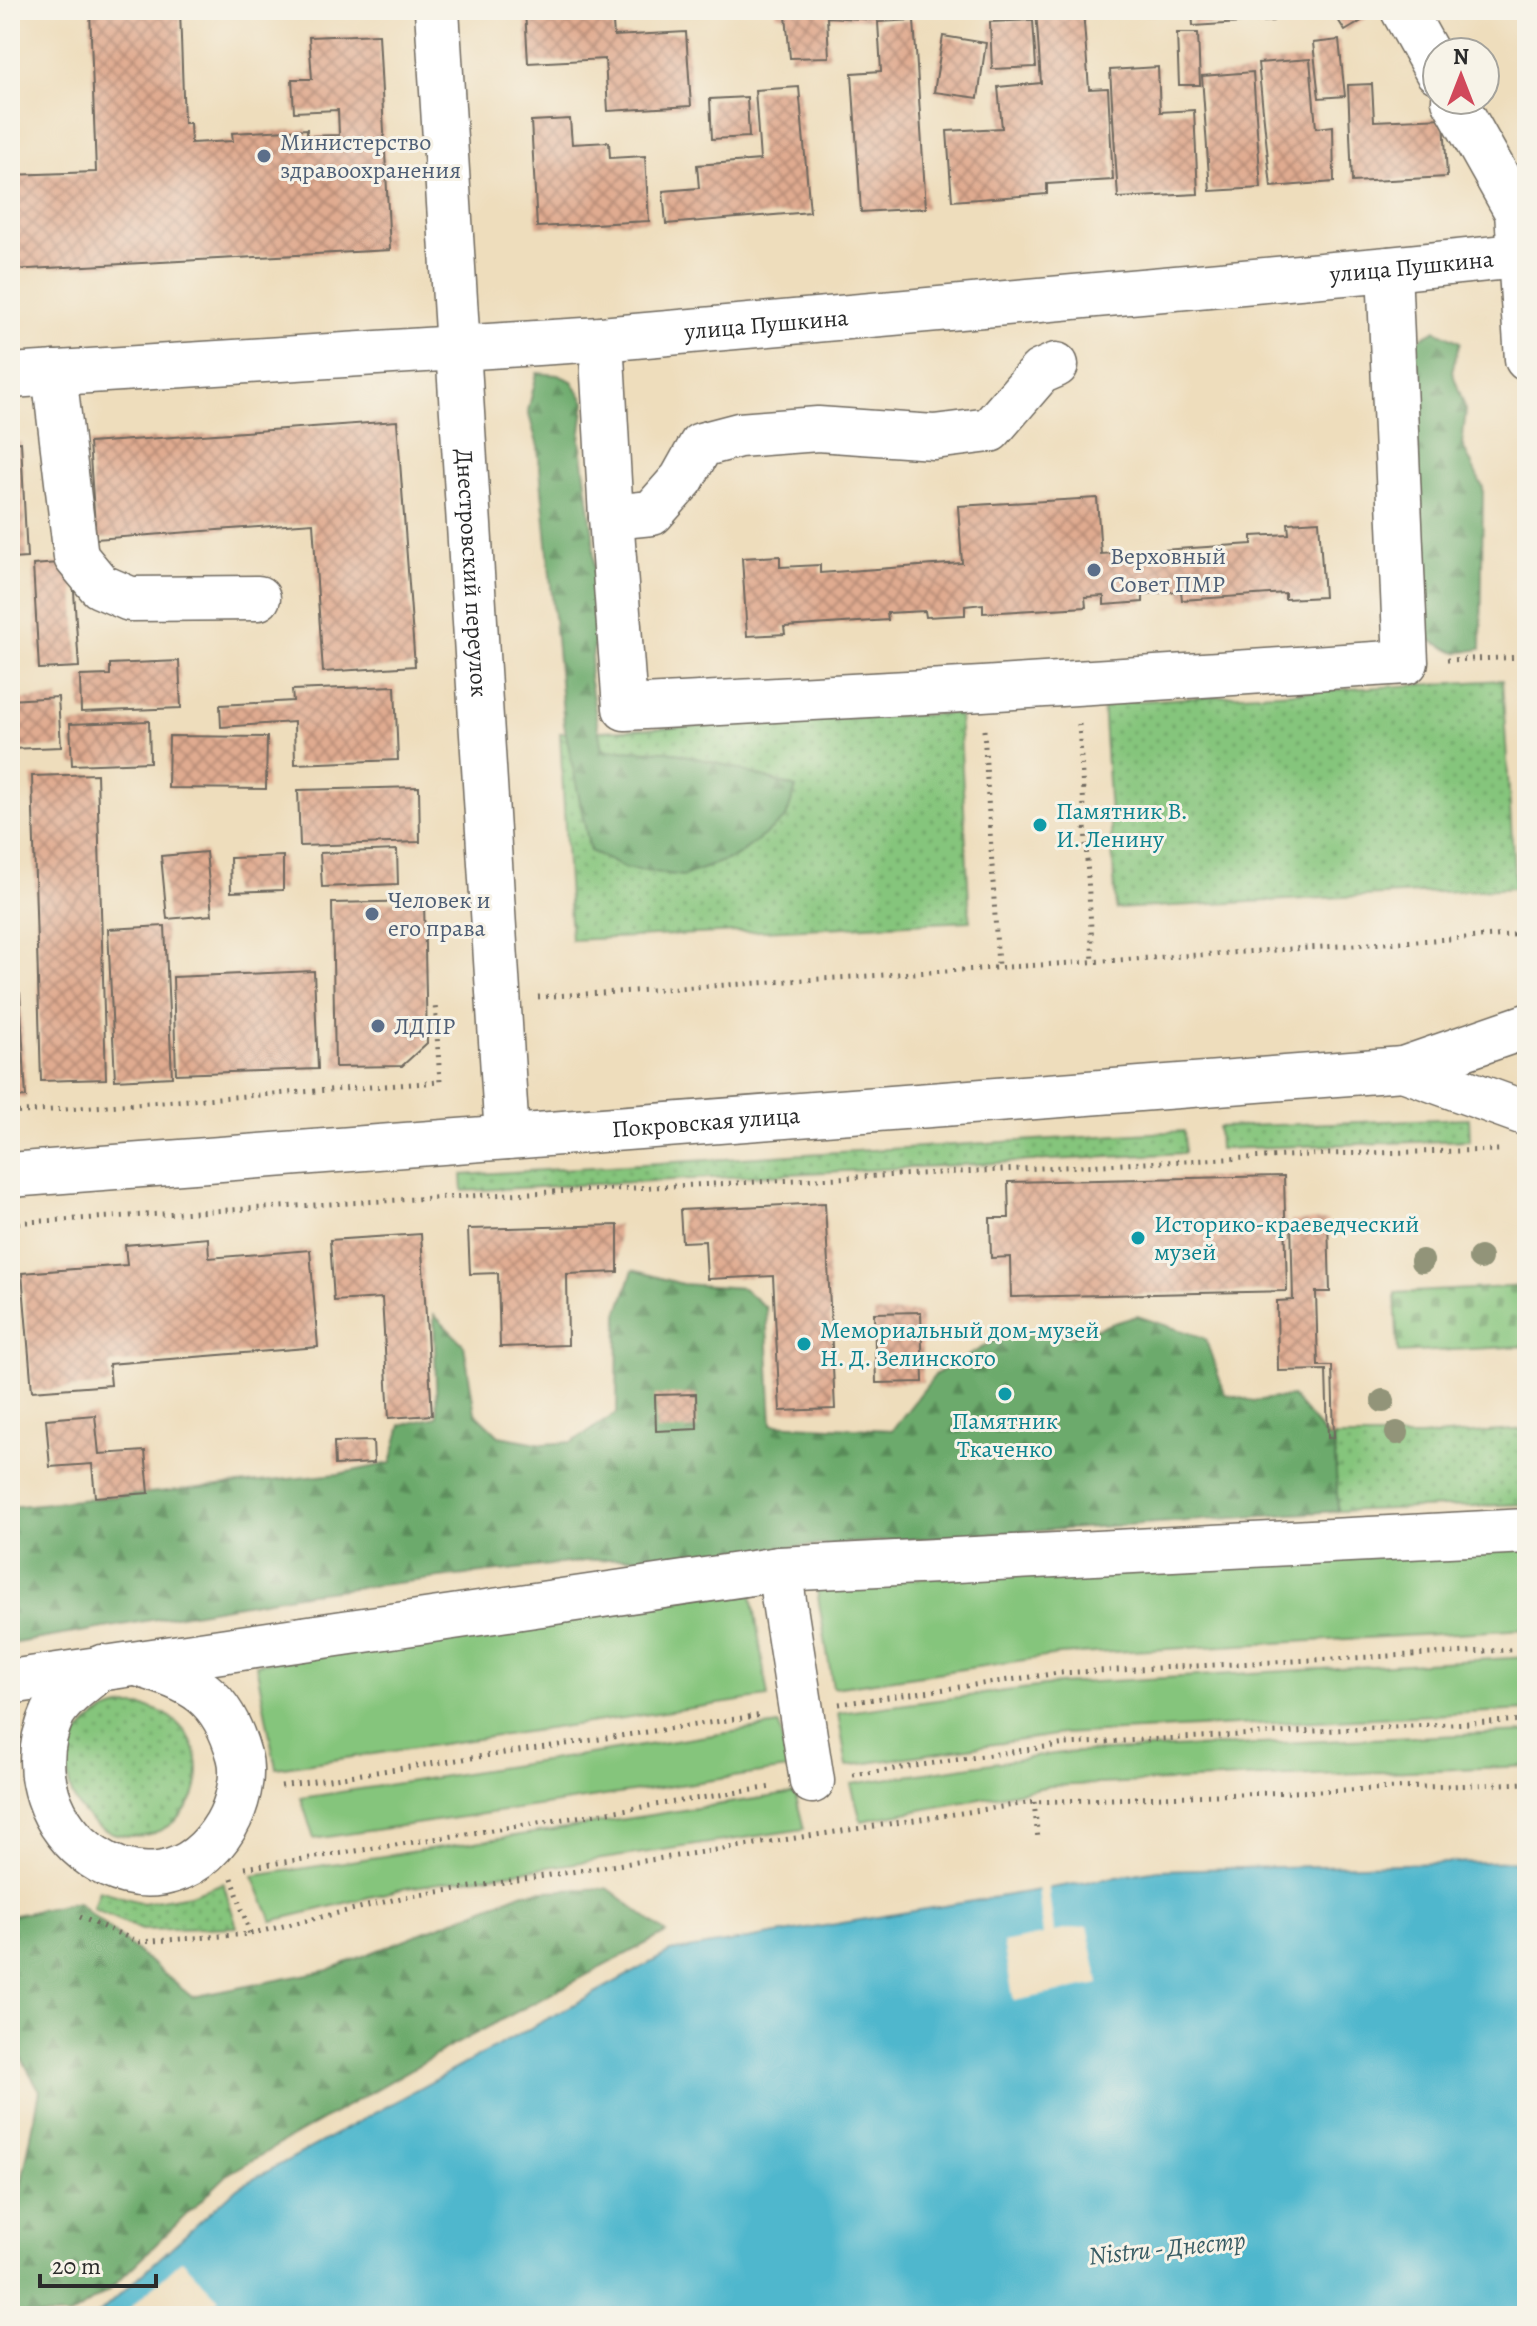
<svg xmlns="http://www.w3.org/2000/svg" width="1537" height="2326" viewBox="0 0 1537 2326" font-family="Alegreya,serif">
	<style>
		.grass { fill: url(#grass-dots); stroke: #587854; stroke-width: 2 }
		.forest { fill: url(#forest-firs); stroke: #4c6a4c; stroke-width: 2 }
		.cemetery { fill: url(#cemetery-stones); stroke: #587854; stroke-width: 2 }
		.green { fill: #85c57c; stroke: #587854; stroke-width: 2 }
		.water { fill: #4fb7cd; stroke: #3d717c; stroke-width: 2 }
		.pier { fill: #eeddbc }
		.building { fill: url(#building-cross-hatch) }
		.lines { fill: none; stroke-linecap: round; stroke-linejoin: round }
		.minor-casing { stroke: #6f695e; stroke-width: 47 }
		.major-casing { stroke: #6f695e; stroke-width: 47 }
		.path { stroke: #6f695e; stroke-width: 5; stroke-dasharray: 2 6; stroke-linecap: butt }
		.minor { stroke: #fff; stroke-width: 44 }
		.major { stroke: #fff; stroke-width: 44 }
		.tree { fill: #929479 }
		.service-dot { fill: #5c6f8a; stroke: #f7f3e8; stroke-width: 3 }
		.culture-dot { fill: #0f9aa8; stroke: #f7f3e8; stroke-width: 3 }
		.labels { text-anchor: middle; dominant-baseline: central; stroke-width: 6; stroke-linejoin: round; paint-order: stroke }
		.service-label { font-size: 24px; fill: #4e5e75; stroke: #f7f3e8; text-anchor: start }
		.street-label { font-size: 24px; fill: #2b2b2b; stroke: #f7f3e8 }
		.culture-label { font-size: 24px; fill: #0d838f; stroke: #f7f3e8; text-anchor: start }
		.water-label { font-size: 26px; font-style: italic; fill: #385c64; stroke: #f7f3e8 }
	</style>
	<defs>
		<pattern id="grass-dots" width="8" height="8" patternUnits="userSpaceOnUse" patternTransform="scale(2)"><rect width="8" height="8" fill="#85c57c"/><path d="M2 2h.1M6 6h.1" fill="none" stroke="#6da066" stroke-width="1.8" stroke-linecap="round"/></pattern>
		<pattern id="forest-firs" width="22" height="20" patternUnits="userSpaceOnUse" patternTransform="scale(2)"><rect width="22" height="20" fill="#6caa6c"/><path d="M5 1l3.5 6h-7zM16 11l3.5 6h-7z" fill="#598b59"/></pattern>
		<pattern id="cemetery-stones" width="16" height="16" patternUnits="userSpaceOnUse" patternTransform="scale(2)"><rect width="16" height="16" fill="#85c57c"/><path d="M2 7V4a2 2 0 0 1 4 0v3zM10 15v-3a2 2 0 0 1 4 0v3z" fill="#6da066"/></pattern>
		<pattern id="building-cross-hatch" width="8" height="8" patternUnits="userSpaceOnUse" patternTransform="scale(2)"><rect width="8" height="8" fill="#e0ab90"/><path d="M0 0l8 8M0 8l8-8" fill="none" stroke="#b68b76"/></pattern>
	</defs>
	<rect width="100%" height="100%" fill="#f7f3e8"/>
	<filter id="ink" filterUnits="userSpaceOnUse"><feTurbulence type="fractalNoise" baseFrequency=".0125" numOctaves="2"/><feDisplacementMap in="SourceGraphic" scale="16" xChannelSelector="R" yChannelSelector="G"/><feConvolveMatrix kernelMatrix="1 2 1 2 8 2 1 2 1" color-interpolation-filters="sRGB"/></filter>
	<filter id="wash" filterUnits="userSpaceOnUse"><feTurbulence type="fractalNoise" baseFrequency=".006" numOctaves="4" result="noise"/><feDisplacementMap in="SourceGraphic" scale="32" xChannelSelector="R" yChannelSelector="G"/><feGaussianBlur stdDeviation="1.8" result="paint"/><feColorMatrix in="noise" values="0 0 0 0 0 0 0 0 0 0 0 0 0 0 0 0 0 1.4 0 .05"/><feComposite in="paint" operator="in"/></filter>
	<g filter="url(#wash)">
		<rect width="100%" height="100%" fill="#eeddbc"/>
		<g class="grass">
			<path d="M 1502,680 L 1515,888 L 1116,909 L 1103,703 Z"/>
			<path d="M 959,713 L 970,921 L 571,940 L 560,733 Z"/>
			<path d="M 1469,1118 L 1470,1140 L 1219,1149 L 1218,1127 Z"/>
			<path d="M 1184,1131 L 1185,1153 L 463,1191 L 462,1175 Z"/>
			<path d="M 1527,1429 L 1527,1504 L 1338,1511 L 1334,1437 L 1420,1437 Z"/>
			<circle cx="133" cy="1771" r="65"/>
			<path d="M 223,1883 L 237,1927 L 142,1930 L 93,1909 L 99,1890 L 143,1903 L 190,1895 Z"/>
		</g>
		<g class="forest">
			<path d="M 1436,330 L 1460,342 L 1452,371 L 1466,410 L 1462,444 L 1483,488 L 1481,649 L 1458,653 L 1427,639 L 1407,471 L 1413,342 Z"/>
			<path d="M 537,373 L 558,375 L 572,381 L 585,402 L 580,439 L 593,534 L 597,628 L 589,676 L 602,750 L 668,751 L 729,766 L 796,788 L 786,818 L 737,856 L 683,876 L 624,868 L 590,851 L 564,724 L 538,447 L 528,411 Z"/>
			<path d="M 633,1270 L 682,1284 L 743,1288 L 766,1308 L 772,1424 L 892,1430 L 936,1374 L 1015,1329 L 1072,1336 L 1137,1316 L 1205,1338 L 1225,1394 L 1253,1401 L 1292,1396 L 1328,1438 L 1334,1437 L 1338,1511 L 594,1560 L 310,1593 L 10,1644 L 10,1507 L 338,1474 L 391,1463 L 401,1425 L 437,1417 L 434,1315 L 464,1345 L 475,1413 L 499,1436 L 544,1444 L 572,1442 L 617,1413 L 618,1314 Z"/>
			<path d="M 608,1888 L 666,1933 L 452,2046 L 228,2174 L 109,2290 L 71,2316 L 10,2316 L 10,2248 L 16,2243 L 22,2181 L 40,2091 L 10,2038 L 10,1916 L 77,1902 L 192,1997 L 328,1970 L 524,1892 Z"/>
		</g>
		<path class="cemetery" d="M 1527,1286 L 1527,1346 L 1398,1353 L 1395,1293 Z"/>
		<g class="green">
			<path d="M 1527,1546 L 1527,1629 L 1059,1655 L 833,1688 L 816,1584 Z"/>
			<path d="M 751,1587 L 768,1697 L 276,1768 L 256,1664 Z"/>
			<path d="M 1527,1657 L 1527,1710 L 1062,1734 L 847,1766 L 838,1713 L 1060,1684 Z"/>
			<path d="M 779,1725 L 788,1769 L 314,1839 L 301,1798 Z"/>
			<path d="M 1527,1732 L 1527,1766 L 1050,1786 L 861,1821 L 851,1784 L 1061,1753 Z"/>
			<path d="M 795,1793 L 804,1829 L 406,1888 L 272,1921 L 253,1876 Z"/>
		</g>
		<path class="water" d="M 1527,1861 L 1527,2316 L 96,2316 L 237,2188 L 670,1952 L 1158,1870 Z"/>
		<g class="pier">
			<path d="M 1048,1885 L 1054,1932 L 1087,1926 L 1099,1984 L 1014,2001 L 1003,1943 L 1043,1935 L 1038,1886 Z"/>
			<path d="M 182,2260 L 219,2299 L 200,2316 L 121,2316 Z"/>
		</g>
		<g id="blocks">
			<g class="building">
				<path d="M 90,10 L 180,10 L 184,123 L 190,123 L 191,143 L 233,141 L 232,133 L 307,129 L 307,136 L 339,135 L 338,110 L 294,112 L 292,79 L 312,79 L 309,37 L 379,34 L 390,250 L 10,270 L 10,175 L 96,172 Z"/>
				<path d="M 525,10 L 612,10 L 614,36 L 686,32 L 691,106 L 608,111 L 605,59 L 528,63 Z"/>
				<path d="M 629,10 L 679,10 L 679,12 L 630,18 Z"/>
				<path d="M 775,10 L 878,10 L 877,20 L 827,17 L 829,57 L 790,58 L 786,16 L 775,15 Z"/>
				<path d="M 1036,10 L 1083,10 L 1089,89 L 1108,88 L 1113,180 L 1047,184 L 1047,194 L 952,201 L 947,131 L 1002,128 L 998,87 L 1041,83 Z"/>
				<path d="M 1101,10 L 1187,10 L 1187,14 L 1101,16 Z"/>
				<path d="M 1192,10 L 1273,10 L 1273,21 L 1193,26 Z"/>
				<path d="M 1332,10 L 1380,10 L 1345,31 Z"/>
				<path d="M 914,20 L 926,208 L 861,212 L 852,73 L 881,71 L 878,22 Z"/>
				<path d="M 1033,20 L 1036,67 L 992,69 L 990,22 Z"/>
				<path d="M 1177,33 L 1198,33 L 1200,85 L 1179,85 Z"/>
				<path d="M 943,36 L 986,43 L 978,98 L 934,92 Z"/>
				<path d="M 1339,40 L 1345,96 L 1319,98 L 1313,43 Z"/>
				<path d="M 1310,59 L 1316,128 L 1333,126 L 1334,182 L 1271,187 L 1258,63 Z"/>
				<path d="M 1158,67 L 1160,112 L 1194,110 L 1198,194 L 1118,198 L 1110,70 Z"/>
				<path d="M 1253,72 L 1261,188 L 1210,191 L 1202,76 Z"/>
				<path d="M 1372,84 L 1374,121 L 1444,118 L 1447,177 L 1352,182 L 1348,85 Z"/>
				<path d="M 799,87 L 810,212 L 666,224 L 663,191 L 699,188 L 697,165 L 760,160 L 755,90 Z"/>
				<path d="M 747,97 L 749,137 L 712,139 L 710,99 Z"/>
				<path d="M 570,119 L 572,144 L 609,142 L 610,158 L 645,156 L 649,221 L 537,227 L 531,121 Z"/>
				<path d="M 397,421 L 415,666 L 323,672 L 313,523 L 96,539 L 89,443 Z"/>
				<path d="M 21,442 L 27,558 L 10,559 L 10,443 Z"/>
				<path d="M 1097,498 L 1101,554 L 1252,544 L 1252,536 L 1289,534 L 1288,523 L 1319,521 L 1324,597 L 1285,599 L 1285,593 L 1182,600 L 1181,591 L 1143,594 L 1143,602 L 1104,605 L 1104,596 L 1085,597 L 1086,607 L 983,613 L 983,604 L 965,606 L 965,615 L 926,617 L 925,611 L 887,613 L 888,620 L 784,627 L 785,634 L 747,636 L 742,558 L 780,556 L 780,567 L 820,565 L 820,573 L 962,563 L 958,506 Z"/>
				<path d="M 72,562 L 79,667 L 39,669 L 33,565 Z"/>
				<path d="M 179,661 L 181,708 L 81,712 L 80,676 L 110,675 L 110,664 Z"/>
				<path d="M 395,686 L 398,760 L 295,764 L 294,722 L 221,727 L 220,705 L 293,701 L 292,690 Z"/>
				<path d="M 58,697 L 61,747 L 10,749 L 10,700 Z"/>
				<path d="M 149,721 L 150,762 L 72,765 L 70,724 Z"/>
				<path d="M 169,736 L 267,737 L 266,789 L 168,788 Z"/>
				<path d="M 97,774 L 106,1079 L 41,1081 L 32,776 Z"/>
				<path d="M 419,787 L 420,842 L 300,846 L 298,790 Z"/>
				<path d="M 397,850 L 398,884 L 322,887 L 320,853 Z"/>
				<path d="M 206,852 L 212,915 L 167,919 L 161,856 Z"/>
				<path d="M 283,856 L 283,890 L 231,892 L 230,858 Z"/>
				<path d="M 424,901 L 427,1043 L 402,1066 L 335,1067 L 332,903 Z"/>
				<path d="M 165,926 L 172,1077 L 115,1080 L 108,929 Z"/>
				<path d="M 314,971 L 318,1069 L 176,1074 L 173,977 Z"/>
				<path d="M 10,993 L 20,993 L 26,1097 L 10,1098 Z"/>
				<path d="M 1284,1176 L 1287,1291 L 1011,1297 L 1010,1257 L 991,1258 L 990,1218 L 1009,1218 L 1008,1182 Z"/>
				<path d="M 825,1203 L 835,1409 L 780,1411 L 773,1276 L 707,1279 L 705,1241 L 682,1242 L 680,1210 Z"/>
				<path d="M 1328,1220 L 1330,1292 L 1316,1292 L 1318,1366 L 1332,1366 L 1334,1437 L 1328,1438 L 1326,1370 L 1278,1371 L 1277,1301 L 1293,1300 L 1291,1221 Z"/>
				<path d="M 618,1225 L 618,1272 L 567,1274 L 568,1345 L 500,1347 L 498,1273 L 470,1274 L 468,1229 Z"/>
				<path d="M 421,1234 L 432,1415 L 389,1418 L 382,1298 L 334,1301 L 330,1240 Z"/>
				<path d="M 208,1238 L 209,1258 L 310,1250 L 318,1347 L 109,1364 L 111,1385 L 32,1391 L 22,1273 L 127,1265 L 125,1245 Z"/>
				<path d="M 921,1312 L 923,1382 L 876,1383 L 874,1313 Z"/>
				<path d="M 696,1394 L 697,1429 L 656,1431 L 655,1395 Z"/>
				<path d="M 95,1415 L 99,1454 L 145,1451 L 149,1493 L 95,1497 L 92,1464 L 50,1467 L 46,1419 Z"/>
				<path d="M 373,1441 L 374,1463 L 335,1465 L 334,1442 Z"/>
			</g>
		</g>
	</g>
	<g filter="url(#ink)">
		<use href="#blocks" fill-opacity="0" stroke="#6f695e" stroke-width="2"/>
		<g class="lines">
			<g class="minor-casing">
				<g id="minor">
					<path id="s1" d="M 437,10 L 507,1137"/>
					<path d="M 1403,10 L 1437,71"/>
					<path d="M 1454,100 L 1517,212 L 1527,359"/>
					<path d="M 601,339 L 611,517 L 625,708 L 982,689 L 1406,662 L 1389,269"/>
					<path d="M 54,373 L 76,557 L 100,586 L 130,599 L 258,598"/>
					<path id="s2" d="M 10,376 L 601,339 L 1389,269 L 1527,255"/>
					<path d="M 611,517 L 652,513 L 682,479 L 701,445 L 739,435 L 818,429 L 934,437 L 990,430 L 1040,372 L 1056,365"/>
					<path d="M 779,1569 L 812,1781"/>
					<path d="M 102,1667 C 85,1681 64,1695 53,1713 C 0,1830 156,1942 226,1825 C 237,1806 245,1776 239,1755 C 222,1694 194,1681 137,1664"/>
					<path d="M 10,1682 L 779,1569 L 1527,1531"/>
				</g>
			</g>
			<g class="major-casing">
				<g id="major">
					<path d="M 1403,1069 L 1527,1114"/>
					<path id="s3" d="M 10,1175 L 1403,1069 L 1527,1026"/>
				</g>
			</g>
			<g class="path">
				<path d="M 1447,660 L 1527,657"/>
				<path d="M 1079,724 L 1093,962"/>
				<path d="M 984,730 L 998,967"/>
				<path d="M 538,997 L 1527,934"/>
				<path d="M 10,1113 L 440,1082 L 435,1003"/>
				<path d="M 10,1223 L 449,1197 L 1328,1154 L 1499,1150"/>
				<path d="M 839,1704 L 1059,1673 L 1527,1649"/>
				<path d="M 853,1775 L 1066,1744 L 1527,1720"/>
				<path d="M 281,1786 L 762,1715"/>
				<path d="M 1034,1802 L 1038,1839"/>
				<path d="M 245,1868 L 772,1787"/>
				<path d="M 232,1878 L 250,1934"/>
				<path d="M 80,1917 L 139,1942 L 250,1934 L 405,1897 L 1034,1802 L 1527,1783"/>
			</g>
			<use href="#minor" class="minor"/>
			<use href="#major" class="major"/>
		</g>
		<g class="tree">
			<circle cx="1480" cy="1258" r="12"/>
			<circle cx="1422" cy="1261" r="12"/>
			<circle cx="1383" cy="1401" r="12"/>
			<circle cx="1397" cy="1433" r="12"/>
		</g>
	</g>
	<g class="service-dot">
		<circle cx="264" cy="156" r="8"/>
		<circle cx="1094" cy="570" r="8"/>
		<circle cx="372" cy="914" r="8"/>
		<circle cx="378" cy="1026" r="8"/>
	</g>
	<g class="culture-dot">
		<circle cx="1040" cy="825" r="8"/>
		<circle cx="1138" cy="1238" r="8"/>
		<circle cx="804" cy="1344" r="8"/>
		<circle cx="1005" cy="1394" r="8"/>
	</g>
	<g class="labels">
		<g class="service-label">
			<text x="280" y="142">Министерство<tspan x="280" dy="28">здравоохранения</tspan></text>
			<text x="1110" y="556">Верховный<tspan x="1110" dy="28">Совет ПМР</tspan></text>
			<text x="388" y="900">Человек и<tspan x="388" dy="28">его права</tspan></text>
			<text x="394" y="1026">ЛДПР</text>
		</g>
		<g class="street-label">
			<text stroke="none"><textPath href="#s2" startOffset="1406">улица Пушкина</textPath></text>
			<text stroke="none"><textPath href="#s2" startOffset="758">улица Пушкина</textPath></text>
			<text stroke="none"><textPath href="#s1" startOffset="564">Днестровский переулок</textPath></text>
			<text stroke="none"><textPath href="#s3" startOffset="698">Покровская улица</textPath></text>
		</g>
		<g class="culture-label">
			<text x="1056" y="811">Памятник В.<tspan x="1056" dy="28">И. Ленину</tspan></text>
			<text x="1154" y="1224">Историко-краеведческий<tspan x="1154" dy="28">музей</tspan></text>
			<text x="820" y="1330">Мемориальный дом-музей<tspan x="820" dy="28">Н. Д. Зелинского</tspan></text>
			<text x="1005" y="1421" text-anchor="middle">Памятник<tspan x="1005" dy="28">Ткаченко</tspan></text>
		</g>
		<g class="water-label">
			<text transform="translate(1167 2248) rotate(-6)">Nistru - Днестр</text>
		</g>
	</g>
	<rect width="1537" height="2326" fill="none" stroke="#f7f3e8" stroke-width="40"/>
	<g transform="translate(1461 76)"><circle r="38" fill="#f7f3e8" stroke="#a5a39c" stroke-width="2"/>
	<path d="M0-6L14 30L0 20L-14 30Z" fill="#d1495b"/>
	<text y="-12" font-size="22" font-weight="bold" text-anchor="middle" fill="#2b2b2b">N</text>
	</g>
	<path d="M40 2274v12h116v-12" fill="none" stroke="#2b2b2b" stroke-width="4"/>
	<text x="52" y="2274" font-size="24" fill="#2b2b2b" stroke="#f7f3e8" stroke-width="6" paint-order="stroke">20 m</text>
</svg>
